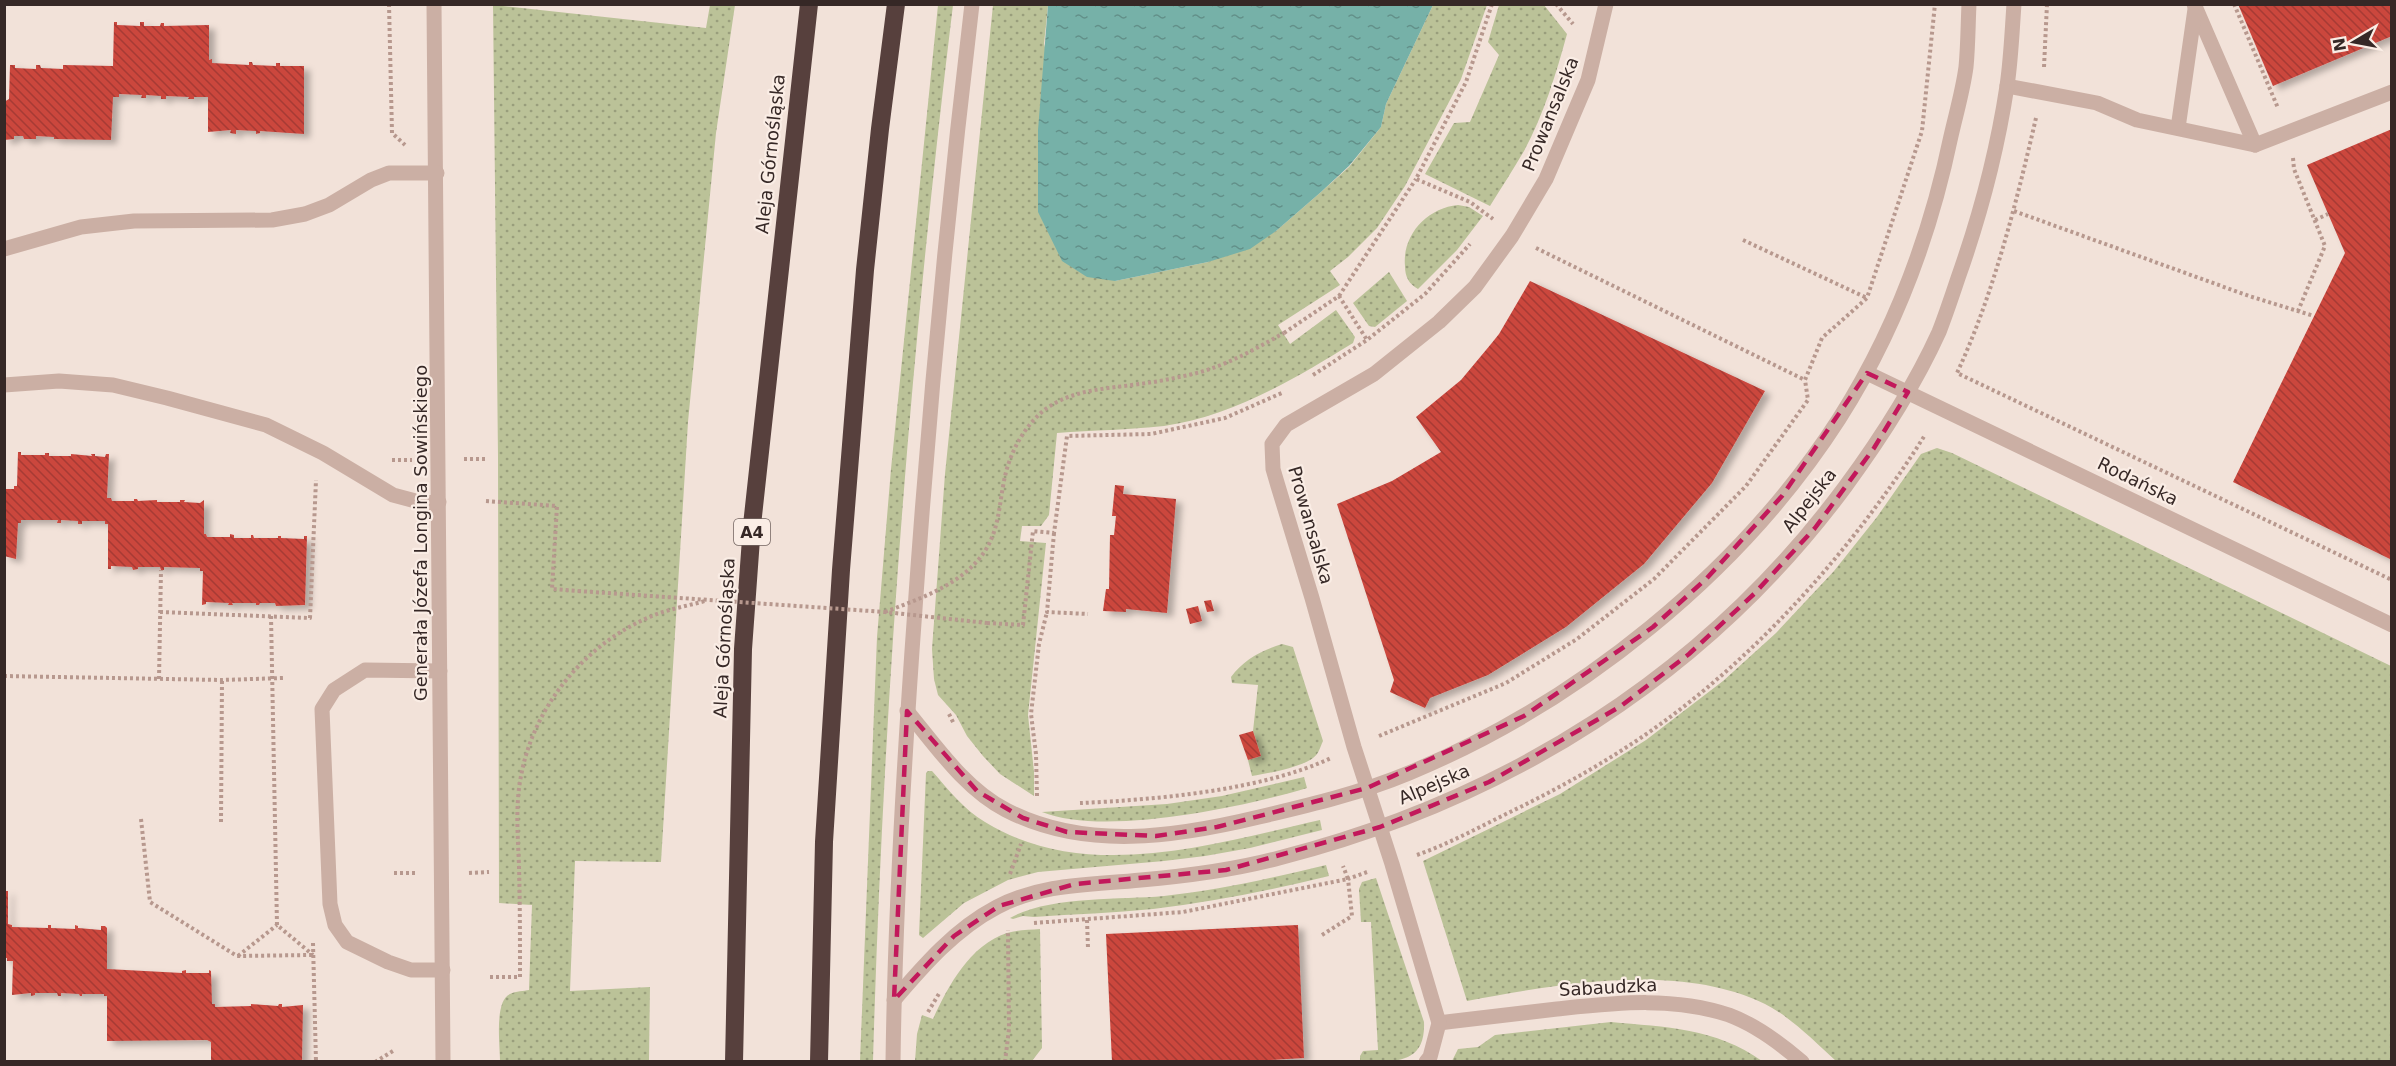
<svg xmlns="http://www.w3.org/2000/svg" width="2396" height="1066" viewBox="0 0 2396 1066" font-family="'DejaVu Sans',sans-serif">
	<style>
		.grass { fill: url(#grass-dots) }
		.water { fill: url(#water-ripples) }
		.building { fill: url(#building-back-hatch); filter: url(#shadow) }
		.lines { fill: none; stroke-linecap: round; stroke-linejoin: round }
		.path { stroke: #b7988e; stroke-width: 4; stroke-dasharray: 3 3; stroke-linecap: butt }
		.minor { stroke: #cbafa4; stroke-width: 15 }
		.highway { stroke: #57403d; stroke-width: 18 }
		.path-bridge { stroke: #b7988e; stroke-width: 4; stroke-dasharray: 3 3; stroke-linecap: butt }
		.marked { fill: none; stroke: #c2185b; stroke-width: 4.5; stroke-dasharray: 12 8; stroke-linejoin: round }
		.labels { text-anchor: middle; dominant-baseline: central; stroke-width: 4.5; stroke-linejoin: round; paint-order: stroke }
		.shield { fill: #faede5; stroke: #71635f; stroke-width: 1.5 }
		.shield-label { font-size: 16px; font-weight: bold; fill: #362826 }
		.street-label { font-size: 18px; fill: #362826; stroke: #faede5 }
	</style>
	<defs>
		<pattern id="grass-dots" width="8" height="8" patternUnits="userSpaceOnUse" patternTransform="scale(1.5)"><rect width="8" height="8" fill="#bbc298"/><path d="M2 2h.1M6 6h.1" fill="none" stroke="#999e7c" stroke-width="1.8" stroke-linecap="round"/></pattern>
		<pattern id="water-ripples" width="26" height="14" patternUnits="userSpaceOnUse" patternTransform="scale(1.5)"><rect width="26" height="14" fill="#76b1a8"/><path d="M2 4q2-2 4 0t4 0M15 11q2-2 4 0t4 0" fill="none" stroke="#629089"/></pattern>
		<pattern id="building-back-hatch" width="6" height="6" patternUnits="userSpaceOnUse" patternTransform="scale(1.5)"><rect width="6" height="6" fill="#cb463e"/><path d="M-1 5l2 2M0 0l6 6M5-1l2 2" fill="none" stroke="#a63a34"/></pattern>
		<filter id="shadow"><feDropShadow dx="6" dy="4" stdDeviation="3" flood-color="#0004"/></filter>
	</defs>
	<rect width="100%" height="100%" fill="#f2e2d9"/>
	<g class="grass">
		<path d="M 493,5 L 706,28 L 710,5 L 735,5 L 716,133 L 688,422 L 661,862 L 575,861 L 570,991 L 650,987 L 649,1061 L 500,1061 C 500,1045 494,1001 510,994 C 516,991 524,991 529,990 L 532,905 L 499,903 L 498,456 Z"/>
		<path d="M 938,5 L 953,5 C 910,356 883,708 873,1061 L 860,1061 L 877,637 L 891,469 Z"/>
		<path d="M 993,5 L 1048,5 L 1044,44 L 1115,281 L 1208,262 L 1276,231 L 1321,192 L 1349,167 L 1381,127 L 1386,104 L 1433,5 L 1487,5 L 1461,79 L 1405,186 L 1377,228 L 1348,257 L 1330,271 L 1340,285 L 1278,325 L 1290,344 L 1336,310 L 1355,337 L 1353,343 C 1296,378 1232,417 1164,426 C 1129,430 1093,430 1057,433 L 1049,515 L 1041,526 L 1022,526 L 1020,541 L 1046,543 L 1028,715 L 1034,772 L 1034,796 L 1000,774 L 983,756 L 967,736 L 956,715 L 938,695 L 934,679 L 932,649 L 945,474 Z"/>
		<path d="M 1499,5 L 1544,5 L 1567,34 C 1556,74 1544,114 1524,151 C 1513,170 1501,188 1490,206 L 1425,174 L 1454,123 L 1470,122 L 1499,55 L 1488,42 Z"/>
		<path d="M 1458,205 L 1469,207 L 1483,216 L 1457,250 L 1418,289 C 1409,284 1405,277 1405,266 C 1402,235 1427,208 1458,205 Z"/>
		<path d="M 1389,272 L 1407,301 L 1375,327 L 1369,326 L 1353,303 Z"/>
		<path d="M 1937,448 L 1952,453 L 2391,666 L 2391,1061 L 1836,1061 C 1814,1041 1792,1018 1765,1004 C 1679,962 1558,984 1467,1001 L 1423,861 L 1560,794 L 1646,740 L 1723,681 L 1776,633 L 1834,571 L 1877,517 L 1921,454 Z"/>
		<path d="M 1282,644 L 1293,647 L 1323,741 C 1320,747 1319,754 1313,758 C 1299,768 1269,773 1252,776 L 1248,760 L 1261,756 L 1253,731 L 1258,685 L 1232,683 L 1231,677 C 1243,660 1262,650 1282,644 Z"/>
		<path d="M 928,771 L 932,771 C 948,789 964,810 985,822 C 1086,884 1213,844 1320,820 L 1322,830 L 1250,848 L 1205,856 L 1164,861 L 1038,872 L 1008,880 L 964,903 L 923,938 L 919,935 L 926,773 Z"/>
		<path d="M 1304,777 L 1307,788 C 1244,807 1103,837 1042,812 L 1167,804 L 1222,796 Z"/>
		<path d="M 1326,865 L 1329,876 C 1271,890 1213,902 1153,909 C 1114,913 1074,914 1034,917 L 1023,916 L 1013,919 L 1010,918 C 1048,896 1119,900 1164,896 C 1219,890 1272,878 1326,865 Z"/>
		<path d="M 1376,878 L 1424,1022 C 1426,1066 1392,1062 1360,1061 L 1360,1056 L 1363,1051 L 1378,1050 L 1371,922 L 1361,922 L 1359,889 L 1362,882 Z"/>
		<path d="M 1040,929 L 1042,1048 L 1032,1061 L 915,1061 L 917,1034 L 922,1015 L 933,1019 C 948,986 970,945 1007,933 C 1017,930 1029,930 1040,929 Z"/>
		<path d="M 1611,1022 C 1665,1027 1716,1028 1762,1061 L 1452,1061 L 1458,1049 L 1478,1047 L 1495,1035 Z"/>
	</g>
	<path class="water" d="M 1048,5 L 1048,4 L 1433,5 L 1386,104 L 1381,127 L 1349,166 L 1321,192 L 1276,231 L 1250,249 L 1208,262 L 1115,281 L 1087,277 L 1062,261 L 1038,212 L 1038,130 Z"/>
	<g class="building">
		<path d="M 2238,4 L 2392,4 L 2392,36 L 2273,86 Z"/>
		<path d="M 114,22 L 117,22 L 117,25 L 140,26 L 140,22 L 144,22 L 144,26 L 160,26 L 161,23 L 164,23 L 164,26 L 209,25 L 209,60 L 212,59 L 212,63 L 249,65 L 249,62 L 252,62 L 253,65 L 276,66 L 276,63 L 280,63 L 280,66 L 304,66 L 304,134 L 260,131 L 260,133 L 256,134 L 256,131 L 236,130 L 236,134 L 230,133 L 231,130 L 208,132 L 208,97 L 194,97 L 194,99 L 188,99 L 189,97 L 166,96 L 166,99 L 161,99 L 161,96 L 146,95 L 146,98 L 141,98 L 142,95 L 119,94 L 119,97 L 113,97 L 111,140 L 54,139 L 54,137 L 36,136 L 36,139 L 24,139 L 23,136 L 14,136 L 14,139 L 4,140 L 4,102 L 9,99 L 10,65 L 15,65 L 15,68 L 36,69 L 36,65 L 40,65 L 41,68 L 63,69 L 63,65 L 113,66 Z"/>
		<path d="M 2392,129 L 2392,560 L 2233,482 L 2345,253 L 2307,165 Z"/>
		<path d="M 1530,281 L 1765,391 L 1712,483 L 1644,564 L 1566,627 L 1488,675 L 1430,698 L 1425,708 L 1390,692 L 1394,680 L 1337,504 L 1392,481 L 1441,452 L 1416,417 L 1461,380 L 1491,344 L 1499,334 Z"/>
		<path d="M 18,452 L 21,452 L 21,455 L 45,455 L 45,453 L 49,453 L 49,456 L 71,456 L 71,454 L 92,456 L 91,454 L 95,454 L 95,456 L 105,457 L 106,454 L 109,454 L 107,498 L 111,498 L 112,501 L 134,501 L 134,499 L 137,499 L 138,501 L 157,500 L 157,502 L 180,502 L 180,500 L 185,500 L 184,502 L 200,503 L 204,500 L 204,534 L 206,534 L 207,537 L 230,537 L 230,534 L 234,535 L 234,538 L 251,538 L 251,535 L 253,535 L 254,538 L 278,538 L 278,536 L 281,536 L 281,538 L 304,539 L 304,536 L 307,536 L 305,605 L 276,606 L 275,603 L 260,603 L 259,605 L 256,605 L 256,603 L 232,603 L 233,605 L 228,605 L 229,603 L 206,602 L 206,604 L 202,605 L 203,571 L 200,571 L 200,568 L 164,567 L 164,570 L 161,570 L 160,567 L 138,567 L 138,569 L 133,570 L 132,567 L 111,566 L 111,569 L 108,569 L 108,524 L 105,524 L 105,521 L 82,521 L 82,524 L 78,524 L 78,521 L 61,520 L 61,523 L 57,523 L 58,520 L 21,520 L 21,523 L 18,523 L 16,559 L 4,556 L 4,489 L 14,489 L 14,486 L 17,486 Z"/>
		<path d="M 1115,485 L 1124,486 L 1123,494 L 1176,499 L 1167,613 L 1126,609 L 1126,612 L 1103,611 L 1106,589 L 1109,589 L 1110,535 L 1114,535 L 1116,516 L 1112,516 Z"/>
		<path d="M 1211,600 L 1214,611 L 1207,612 L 1204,601 Z"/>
		<path d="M 1198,606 L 1202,621 L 1190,624 L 1186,609 Z"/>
		<path d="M 1253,731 L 1261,756 L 1248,760 L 1239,735 Z"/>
		<path d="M 6,891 L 8,891 L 8,924 L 12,925 L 12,927 L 48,928 L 48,925 L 51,925 L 51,928 L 75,929 L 75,925 L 78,926 L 78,928 L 101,930 L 101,926 L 105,926 L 107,928 L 107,969 L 182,973 L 182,971 L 186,970 L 186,973 L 209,973 L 209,970 L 211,971 L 212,1004 L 215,1004 L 215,1007 L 251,1006 L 251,1004 L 278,1006 L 279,1004 L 282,1004 L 282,1007 L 303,1005 L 302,1062 L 211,1062 L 211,1042 L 207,1040 L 107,1041 L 107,996 L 104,996 L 104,994 L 82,994 L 82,996 L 80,996 L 79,994 L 61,993 L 61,996 L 58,996 L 57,993 L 35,993 L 35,995 L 31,996 L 31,993 L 12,995 L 13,961 L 7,961 L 7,958 L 4,958 Z"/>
		<path d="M 1298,925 L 1304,1058 L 1236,1062 L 1112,1062 L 1106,934 Z"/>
	</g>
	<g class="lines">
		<g class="path">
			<path d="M 389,4 L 392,133 L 405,145"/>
			<path d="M 1492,4 L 1466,82 L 1416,179 L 1470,202 L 1493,219"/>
			<path d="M 1556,4 L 1573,24"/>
			<path d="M 2234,4 L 2278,108"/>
			<path d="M 2044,67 L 2047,4"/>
			<path d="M 2036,118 C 2016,204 1994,293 1957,373 L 2392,580"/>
			<path d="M 2293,158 L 2294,169 L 2325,246 L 2298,311"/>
			<path d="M 2014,211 L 2249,296 L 2314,316"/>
			<path d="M 2315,220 L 2328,214"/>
			<path d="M 1743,240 L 1867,298"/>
			<path d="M 1536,248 L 1805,380"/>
			<path d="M 1339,296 L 1416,179"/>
			<path d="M 1284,333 L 1339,296 L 1367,340"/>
			<path d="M 1313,375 L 1367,340 L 1425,294 L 1470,244"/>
			<path d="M 464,459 L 485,459"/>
			<path d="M 392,460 L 412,460"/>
			<path d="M 486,501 L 557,506 L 552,589 L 578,591"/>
			<path d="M 1054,533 L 1047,612 L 1088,614"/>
			<path d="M 160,612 L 310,618 L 316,480"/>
			<path d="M 271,616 L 277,925 L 313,955"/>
			<path d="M 987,623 L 1023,625 L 1033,531 L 1054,533 L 1067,436 L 1151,434 L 1225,418 L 1284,392"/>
			<path d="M 4,676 L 222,680 L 283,678"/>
			<path d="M 159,679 L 161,570"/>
			<path d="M 949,714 L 954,724"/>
			<path d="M 1379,736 L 1506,683 L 1577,639 L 1654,579 L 1746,486 L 1808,400 L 1805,380 L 1822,338 L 1867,298 L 1922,131 L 1935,4"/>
			<path d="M 1037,796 L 1036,754 L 1031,714 L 1039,644 L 1047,612"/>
			<path d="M 1080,803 C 1156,800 1263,790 1331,758"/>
			<path d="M 141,819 L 150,902 L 237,956 L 312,955"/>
			<path d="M 221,822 L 222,680"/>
			<path d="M 1417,855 C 1448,844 1478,828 1508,813 C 1554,791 1599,766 1642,737 C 1754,661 1853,549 1925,435"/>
			<path d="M 394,873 L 416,873"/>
			<path d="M 469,873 L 489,872"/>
			<path d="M 1010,874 L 1021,844"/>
			<path d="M 1087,920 L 1088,948"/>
			<path d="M 1034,923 L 1183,912 L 1348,879 L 1343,866"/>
			<path d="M 1322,935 L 1352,916 L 1348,879 L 1367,872"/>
			<path d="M 313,943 L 316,1062"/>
			<path d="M 238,956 L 277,925"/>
			<path d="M 490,977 L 520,977 C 520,940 520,903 519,867 C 518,836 515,806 521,776 C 534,705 586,643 652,616 C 669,609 687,606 705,601"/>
			<path d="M 928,1012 L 940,992"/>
			<path d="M 375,1062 L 393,1051"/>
			<path d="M 1005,1062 L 1009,1029 L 1008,930"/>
		</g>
		<g class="minor">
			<path d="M 434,4 L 443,1062"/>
			<path d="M 2194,4 L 2255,145"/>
			<path d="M 2007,86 L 2097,103 L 2137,120 L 2255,145 L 2392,92"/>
			<path d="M 2178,128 L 2195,9"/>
			<path d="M 4,249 L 81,227 L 134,221 L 272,220 L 305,214 L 329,205 L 371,180 L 389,173 L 437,173"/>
			<path d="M 1867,373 L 2392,625"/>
			<path d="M 4,385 L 59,381 L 113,385 L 167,398 L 266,425 L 323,453 L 393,495 L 423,503 L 439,502"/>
			<path d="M 440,671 L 365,670 L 334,690 L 322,709 L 330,904 L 335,925 L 347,942 L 388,962 L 411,970 L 443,970"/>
			<path d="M 907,711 C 936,746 965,789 1006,810 C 1085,851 1176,837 1259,817 C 1310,805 1361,793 1409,773 C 1578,703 1740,573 1839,419 C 1895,331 1930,237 1951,136 C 1956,114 1963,90 1966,67 C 1968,47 1968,25 1969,4"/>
			<path d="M 894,1000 C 924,965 955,929 997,907 C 1043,883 1091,885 1141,880 C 1188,876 1234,870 1279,858 C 1506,800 1705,676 1845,487 C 1881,438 1914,387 1939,332 C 1946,314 1952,296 1958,278 C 1980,216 1997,152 2007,86 C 2011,59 2012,32 2014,4"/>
			<path d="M 1439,1023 C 1478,1018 1517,1014 1557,1009 C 1615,1003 1672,996 1729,1015 C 1756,1025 1780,1043 1802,1062"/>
			<path d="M 893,1062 C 895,911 904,760 915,609 C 929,407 948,206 972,4"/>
			<path d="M 1426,1062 L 1430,1057 L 1439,1023 L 1392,864 L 1354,747 L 1312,598 L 1278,486 L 1273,469 L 1272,444 L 1286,425 L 1374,374 L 1439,322 L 1475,287 L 1512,236 L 1546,179 L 1588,80 L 1606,4"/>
		</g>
		<g class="highway">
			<path d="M 734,1062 L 743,649 L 752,525 L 809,4"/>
			<path d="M 819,1062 L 824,842 L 841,570 L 865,270 L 880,129 L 896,4"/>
		</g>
		<g class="path-bridge">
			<path d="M 578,591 L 885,612 L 987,623"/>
			<path d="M 885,612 C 921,598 962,585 985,551 C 999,529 999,506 1004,481 C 1009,454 1024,425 1047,408 C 1075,389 1106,389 1139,384 C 1157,382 1175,378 1193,374 C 1226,366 1255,349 1284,333"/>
		</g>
	</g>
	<path class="marked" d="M 1867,373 L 1908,392 L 1874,448 L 1815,528 L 1754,594 L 1689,654 L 1621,706 L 1489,782 L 1380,827 L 1226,870 L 1075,884 L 999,906 L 954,936 L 894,1000 L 907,711 L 977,791 L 1023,818 L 1067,832 L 1156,836 L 1217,827 L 1367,788 L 1524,716 L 1653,627 L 1707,578 L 1782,496 Z"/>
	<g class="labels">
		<rect class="shield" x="734" y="519" width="36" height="26" rx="4.5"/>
		<g class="shield-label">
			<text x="752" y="532">A4</text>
		</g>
		<g class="street-label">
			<text transform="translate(1550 114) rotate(-68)">Prowansalska</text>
			<text transform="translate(770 154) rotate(-84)">Aleja Górnośląska</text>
			<text transform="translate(2138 481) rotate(26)">Rodańska</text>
			<text transform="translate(1809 500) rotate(-52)">Alpejska</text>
			<text transform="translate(1311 525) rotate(74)">Prowansalska</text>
			<text transform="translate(420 533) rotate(-90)">Generała Józefa Longina Sowińskiego</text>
			<text transform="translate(724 638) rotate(-87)">Aleja Górnośląska</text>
			<text transform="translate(1434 784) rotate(-23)">Alpejska</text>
			<text transform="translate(1608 987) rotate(-3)">Sabaudzka</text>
		</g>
	</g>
	<rect width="2396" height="1066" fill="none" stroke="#362826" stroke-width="12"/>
	<g transform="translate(2354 42) rotate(260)" stroke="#faede5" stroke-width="4.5" paint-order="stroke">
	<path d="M0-4.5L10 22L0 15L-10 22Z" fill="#362826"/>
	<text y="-9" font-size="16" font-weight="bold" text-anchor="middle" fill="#362826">N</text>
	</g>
</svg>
